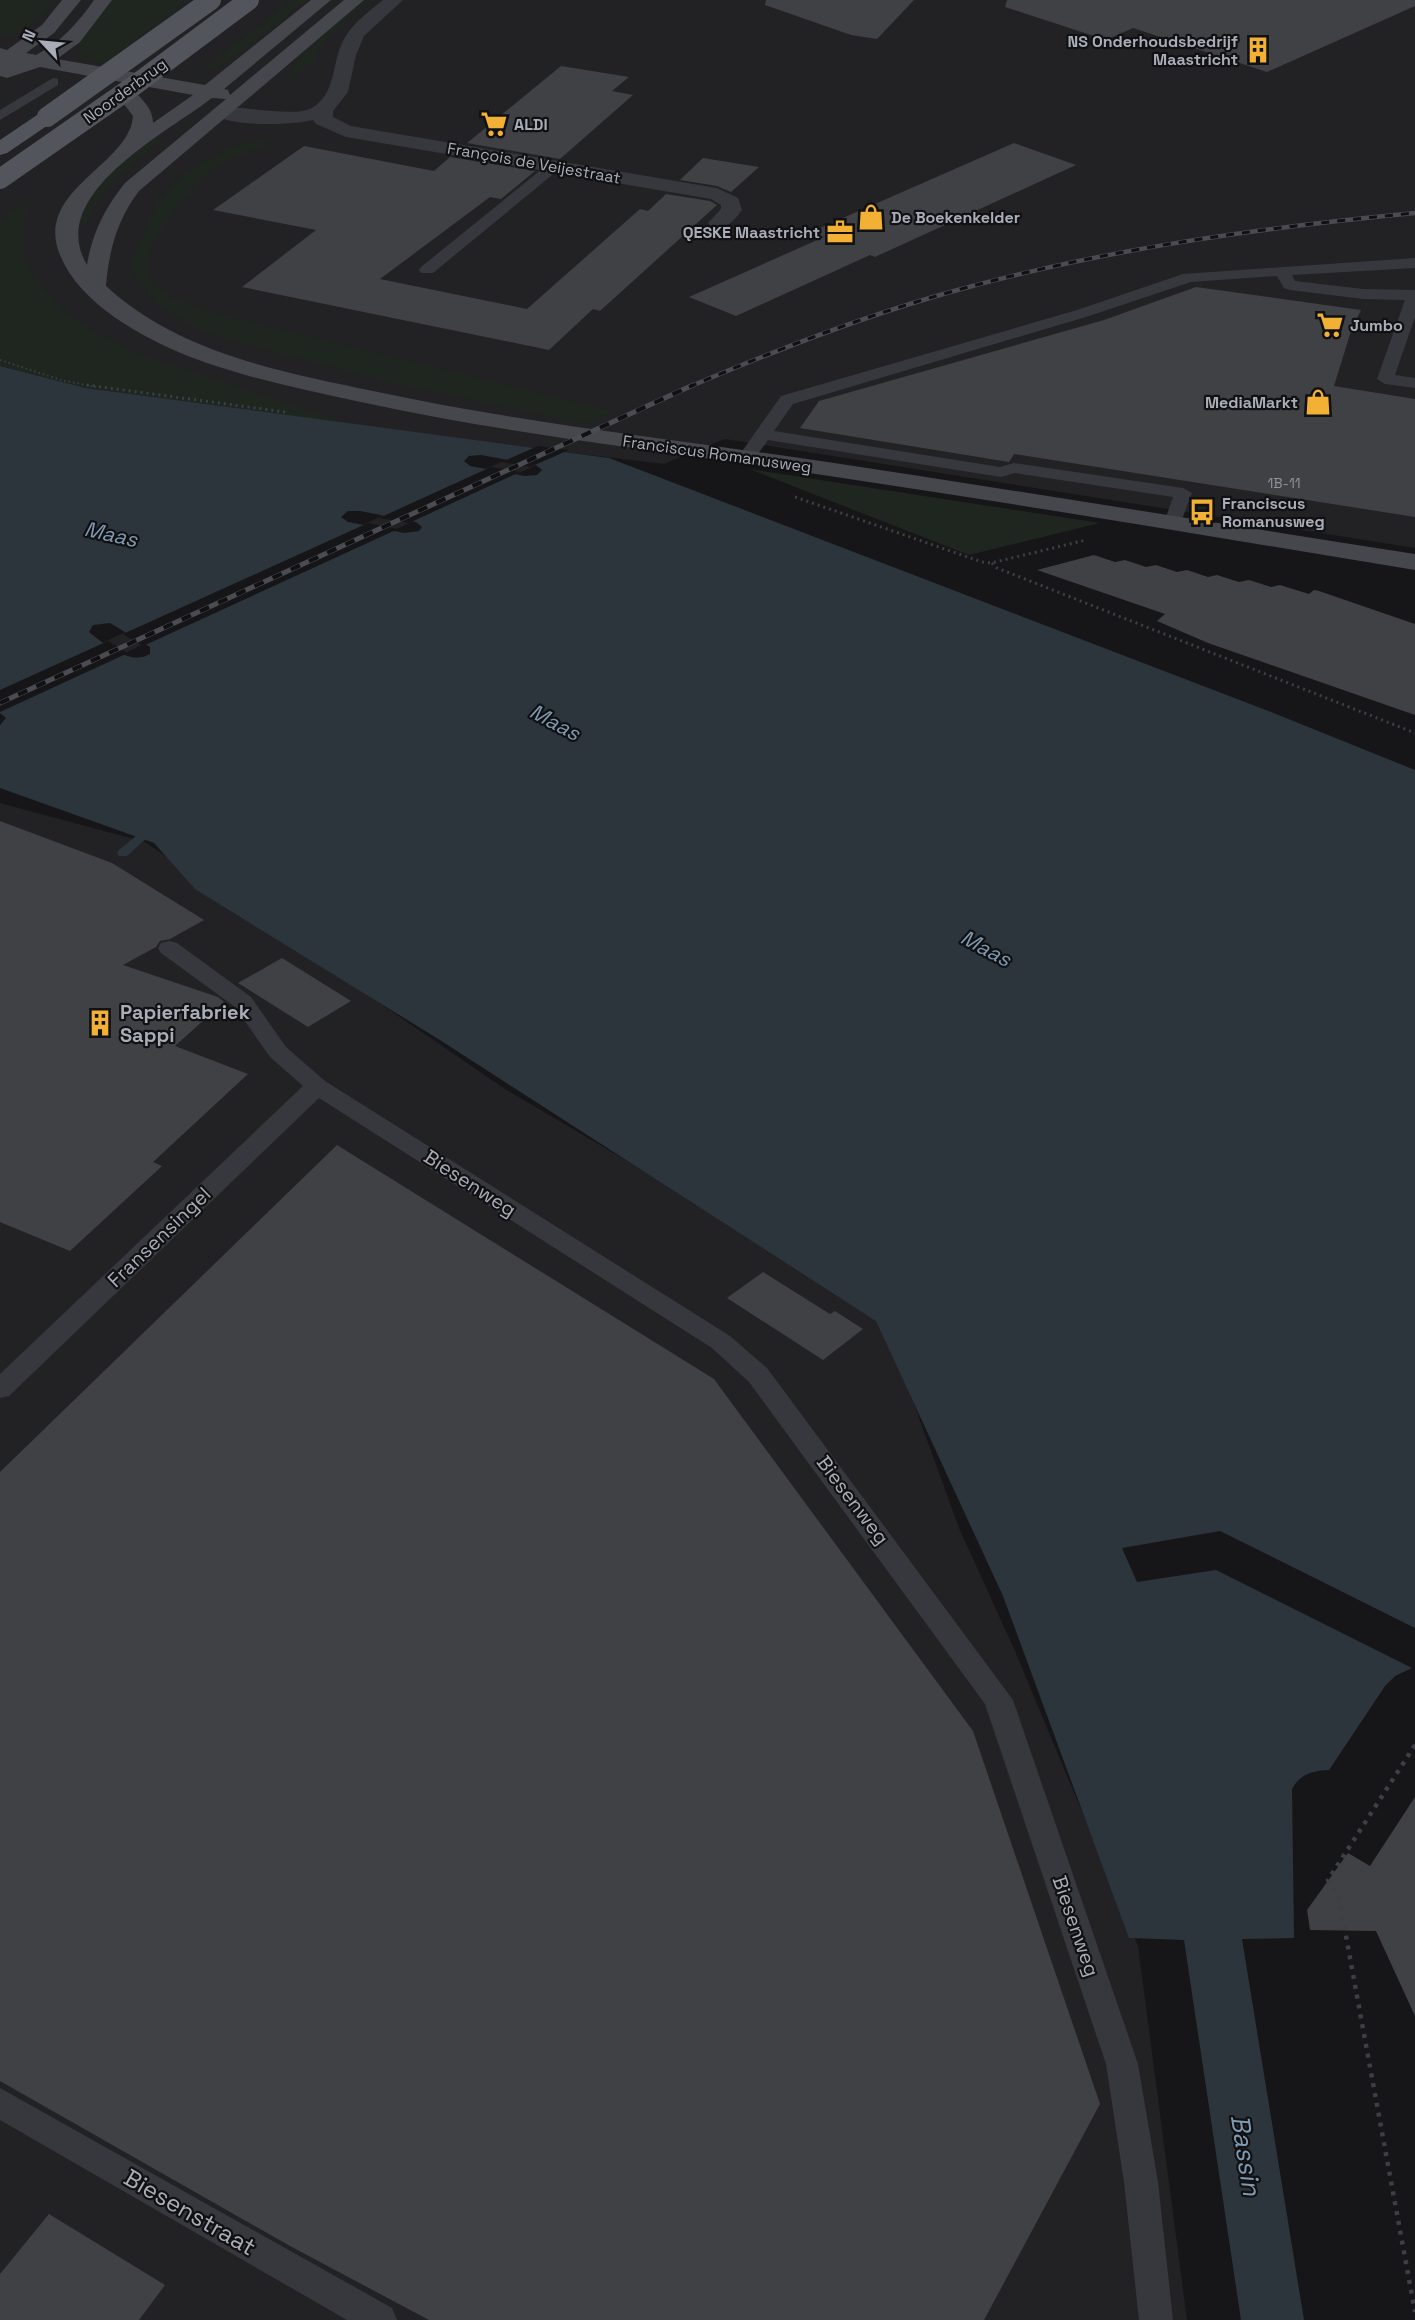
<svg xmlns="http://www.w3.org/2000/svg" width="1415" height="2320" viewBox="0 0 1415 2320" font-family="'Space Grotesk',sans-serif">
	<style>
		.built { fill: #222225 }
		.green { fill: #1e261f }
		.water { fill: #2c353c; fill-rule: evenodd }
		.pier { fill: #161618 }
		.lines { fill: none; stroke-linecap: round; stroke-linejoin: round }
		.stream { fill: #2c353c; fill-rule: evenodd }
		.building { fill: #404145 }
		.path-far2 { stroke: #3d3f44; stroke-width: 2; stroke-dasharray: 1.5 3; stroke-linecap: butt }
		.path-far1 { stroke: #3d3f44; stroke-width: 3; stroke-dasharray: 2 4; stroke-linecap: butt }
		.path { stroke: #3d3f44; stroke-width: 4.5; stroke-dasharray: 4 6; stroke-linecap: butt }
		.lane { fill: #37383d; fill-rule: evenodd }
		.street { fill: #37383d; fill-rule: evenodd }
		.secondary { fill: #45474d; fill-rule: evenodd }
		.primary { fill: #53555c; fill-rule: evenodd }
		.rail-far1-casing { stroke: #4a4c52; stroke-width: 4.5 }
		.rail-casing { stroke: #4a4c52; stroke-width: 5 }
		.rail-far1 { stroke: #111113; stroke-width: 3; stroke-dasharray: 8; stroke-linecap: butt }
		.rail { stroke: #111113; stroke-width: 4; stroke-dasharray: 10; stroke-linecap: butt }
		.primary-bridge { stroke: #53555c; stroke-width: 20 }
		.labels { text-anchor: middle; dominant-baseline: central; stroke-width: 4.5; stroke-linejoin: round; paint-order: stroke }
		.far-number-label { font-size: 14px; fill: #8e929b }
		.far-poi-label { font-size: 16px; font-weight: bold; fill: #a8adb8; stroke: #111113; text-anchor: start }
		.far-street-label { font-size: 16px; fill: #a8adb8; stroke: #111113 }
		.poi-label { font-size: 20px; font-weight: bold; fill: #a8adb8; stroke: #111113; text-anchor: start }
		.street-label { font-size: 20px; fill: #a8adb8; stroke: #111113 }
		.water-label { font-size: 21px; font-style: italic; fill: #7f9bb3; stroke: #111113 }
		.near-street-label { font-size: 24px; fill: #a8adb8; stroke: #111113 }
		.near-water-label { font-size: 26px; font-style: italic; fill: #7f9bb3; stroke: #111113 }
	</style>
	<rect width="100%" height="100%" fill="#161618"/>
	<g class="built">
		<path d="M 0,0 L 1415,0 L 1415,548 L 725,439 L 664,464 L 565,452 L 0,710 L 0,689 L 532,448 L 354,425 L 0,318 Z"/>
		<path d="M 0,803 L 145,842 L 505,1089 L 880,1310 L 959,1528 L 1015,1651 L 1138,1946 L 1187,2320 L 0,2320 Z"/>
	</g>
	<g class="green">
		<path d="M 0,0 L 54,0 C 39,22 27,33 0,37 Z"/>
		<path d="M 110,0 L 190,0 L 103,64 L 84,59 L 79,54 L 78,43 Z"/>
		<path d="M 292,0 L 307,0 L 224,64 L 196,74 Z"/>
		<path d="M 361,0 L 369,0 L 324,42 L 313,63 L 291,78 L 294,63 Z"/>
		<path d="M 153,139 L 163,141 C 134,163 98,187 87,223 L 81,224 C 82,187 127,159 153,139 Z"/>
		<path d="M 272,140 C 254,153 233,156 215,168 C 193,183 131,256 152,282 C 168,300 196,307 218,314 L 613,411 L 587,424 L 393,383 L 228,340 L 197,328 L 157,304 L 136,280 L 132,268 L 134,255 L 157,203 L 187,173 L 203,162 L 240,143 Z"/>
		<path d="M 31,199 L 23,225 L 23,253 L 35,278 L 66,314 L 135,353 L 354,425 L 86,388 L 0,366 L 0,221 Z"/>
		<path d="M 749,469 L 1100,523 L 969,555 Z"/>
	</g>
	<path class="water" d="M 0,366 L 86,388 L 609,458 L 1271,712 L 1415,770 L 1415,1628 L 1220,1531 L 1122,1548 L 1137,1582 L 1216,1570 L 1412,1668 L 1395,1676 L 1385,1686 L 1329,1770 C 1312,1771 1300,1774 1292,1789 L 1294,1938 L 1242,1939 L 1304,2320 L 1241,2320 L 1184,1940 L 1129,1938 L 1003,1596 L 876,1321 L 443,1042 L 195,889 L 154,843 L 0,788 L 0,725 L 6,718 L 0,713 ZM 481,455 L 536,465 L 542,470 L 537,475 L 525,476 L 470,466 L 464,461 L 469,456 ZM 348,511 L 360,511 L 416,522 L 422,527 L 419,531 L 404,533 L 348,522 L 341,517 ZM 110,623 L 150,647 L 150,654 C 131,666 105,645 89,632 L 93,625 Z"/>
	<g class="pier">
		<path d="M 538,446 L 569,450 L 530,467 L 502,462 Z"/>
		<path d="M 491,467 L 520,472 L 409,523 L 379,518 Z"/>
		<path d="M 368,523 L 398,529 L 143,646 L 123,634 Z"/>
		<path d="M 108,641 L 128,653 L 0,712 L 0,690 Z"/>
	</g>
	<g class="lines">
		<path class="stream" d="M 154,822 L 160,826 L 158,828 L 127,856 L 119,856 L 117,853 L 119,850 L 150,824 Z"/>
	</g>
	<g class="building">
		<path d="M 766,0 L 914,0 L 877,39 L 851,35 L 765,5 Z"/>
		<path d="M 1007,0 L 1415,0 L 1415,6 L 1267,72 L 1133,28 L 1106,40 L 1005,7 Z"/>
		<path d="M 561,66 L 629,77 L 612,91 L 633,95 L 560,159 L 467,143 Z"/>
		<path d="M 1014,143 L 1076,165 L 875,257 L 870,255 L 736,316 L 689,297 L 824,237 L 811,232 Z"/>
		<path d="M 304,146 L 434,171 L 450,157 L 535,171 L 501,199 L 490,197 L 380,279 L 527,309 L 640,209 L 648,211 L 666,194 L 710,201 L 717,205 L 600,311 L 593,309 L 549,350 L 242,287 L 316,230 L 213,210 Z"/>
		<path d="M 703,158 L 759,167 L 731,192 L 717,186 L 680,180 Z"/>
		<path d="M 1196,287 L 1361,310 L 1351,331 L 1334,386 L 1415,399 L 1415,517 L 1014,454 L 1009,462 L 800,428 L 819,401 L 1104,320 Z"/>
		<path d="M 1094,555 L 1115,562 L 1125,560 L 1146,567 L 1156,565 L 1177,572 L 1187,570 L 1208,577 L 1217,575 L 1239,582 L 1249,580 L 1271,587 L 1280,585 L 1309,594 L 1314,590 L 1319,591 L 1415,624 L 1415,715 L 1208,643 L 1157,621 L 1165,614 L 1037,570 Z"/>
		<path d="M 0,821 L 112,863 L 204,920 L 170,939 L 160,941 L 156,947 L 123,965 L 218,997 L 224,1002 L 175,1046 L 248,1074 L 153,1162 L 162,1166 L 70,1251 L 0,1222 Z"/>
		<path d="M 282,958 L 351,1001 L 308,1027 L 238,983 Z"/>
		<path d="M 337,1145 L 714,1379 L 973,1731 L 1100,2104 L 984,2320 L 429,2320 L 290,2246 L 0,2081 L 0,1472 Z"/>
		<path d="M 763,1272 L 830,1314 L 835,1311 L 863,1329 L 823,1360 L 727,1298 Z"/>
		<path d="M 1415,1797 L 1415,2016 L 1376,1931 L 1310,1930 L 1307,1910 L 1348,1853 L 1370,1866 Z"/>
		<path d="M 49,2214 L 165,2285 L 139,2320 L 0,2320 L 0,2274 Z"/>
	</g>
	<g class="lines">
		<path class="path-far2" d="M 0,360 L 61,380 L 96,387"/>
		<g class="path-far1">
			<path d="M 87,385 L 285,412"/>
			<path d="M 795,497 L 982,562 L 991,563 L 1086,540"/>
			<path d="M 992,563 L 997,568 L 1415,733"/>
		</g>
		<path class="path" d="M 1415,1745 L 1328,1880 L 1339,1898 L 1415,2312"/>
		<g class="lane">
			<path d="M 53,78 L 58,79 L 58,85 L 0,120 L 0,110 Z"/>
			<path d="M 552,164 L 557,165 L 559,168 L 557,171 L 433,273 L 421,273 L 419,270 L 421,267 L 547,165 Z"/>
			<path d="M 1415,258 L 1415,268 L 1292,275 L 1295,281 L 1363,289 L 1415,290 L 1415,317 L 1395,375 L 1415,378 L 1415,388 L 1385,384 L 1377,379 L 1405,300 L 1363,299 L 1290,290 L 1284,288 L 1277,276 L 1191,282 L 1089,316 L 793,404 L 774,431 L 1000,467 L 1014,463 L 1183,488 L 1192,493 L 1179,527 L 1167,527 L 1164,523 L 1173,497 L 1015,473 L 1001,477 L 768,440 L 753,461 L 741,461 L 738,457 L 781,396 L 1077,310 L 1183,274 Z"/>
			<path d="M 169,941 L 177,943 L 251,997 L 286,1047 L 325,1081 L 730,1336 L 767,1368 L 1013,1700 L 1138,2064 L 1158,2182 L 1173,2320 L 1139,2320 L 1124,2182 L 1106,2064 L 985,1704 L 749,1382 L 712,1348 L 319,1098 L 9,1396 L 0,1398 L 0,1374 L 303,1086 L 270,1057 L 235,1007 L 161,953 L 158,948 L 161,943 Z"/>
			<path d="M 0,2088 L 392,2308 L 397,2320 L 347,2320 L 0,2120 Z"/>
		</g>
		<path class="street" d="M 383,0 L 403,0 L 364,36 L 356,55 L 348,92 L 333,111 L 333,117 L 351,126 L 717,188 L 738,198 L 742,210 C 734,221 725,231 711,227 L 708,223 L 721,209 L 721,205 L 711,199 L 346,137 L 316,124 L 313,120 C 295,125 223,128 212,112 C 221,99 290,120 312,108 C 337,93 331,63 344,39 C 353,23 368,12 383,0 Z"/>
		<path class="secondary" d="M 62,0 L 81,0 L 54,33 L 26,53 L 36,55 C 61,42 78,23 94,0 L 112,0 L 80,42 L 57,59 L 205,85 L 311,0 L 331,0 L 224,89 L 228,90 L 230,95 L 344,0 L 364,0 L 139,191 C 117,220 109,250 106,286 C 179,353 279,371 373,391 C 521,423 671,439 821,461 C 1019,491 1217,523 1415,554 L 1415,570 C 1190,533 966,495 740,463 C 612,445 483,429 356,401 C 300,389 242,377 188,356 C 141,337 80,304 60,255 C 33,190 130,165 133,116 L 117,95 L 120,91 L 134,91 C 143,100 153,109 153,123 L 193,95 L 40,67 L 7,78 L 0,76 L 0,48 L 7,50 L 42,25 ZM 212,98 L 226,99 L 125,183 C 105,208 92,233 87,265 C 45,194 167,133 212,98 Z"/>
		<path class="primary" d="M 47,111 L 54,113 L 57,117 L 54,121 L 7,153 L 0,155 L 0,140 L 40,113 Z"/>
		<g class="rail-far1-casing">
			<path id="rail-far1" d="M 689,387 C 776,350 863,316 954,291 C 1105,249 1259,228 1415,213"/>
		</g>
		<g class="rail-casing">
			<path id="rail" d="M 0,703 L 693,385"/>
		</g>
		<use href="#rail-far1" class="rail-far1"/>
		<use href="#rail" class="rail"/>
		<g class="primary-bridge">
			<path d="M 47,117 L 211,0"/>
			<path d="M 0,179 L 135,85 L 249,0"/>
		</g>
	</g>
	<defs>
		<g id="building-bare" transform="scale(2.07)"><path d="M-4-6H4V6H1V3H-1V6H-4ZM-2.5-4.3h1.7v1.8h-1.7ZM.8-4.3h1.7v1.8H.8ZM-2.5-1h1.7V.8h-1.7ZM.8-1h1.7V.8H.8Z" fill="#f2b134" stroke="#111113" stroke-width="2.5" paint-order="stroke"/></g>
		<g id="supermarket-bare" transform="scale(2.07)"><path d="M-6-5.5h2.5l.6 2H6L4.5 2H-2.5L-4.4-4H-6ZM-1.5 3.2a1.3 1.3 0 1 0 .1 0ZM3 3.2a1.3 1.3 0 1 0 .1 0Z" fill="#f2b134" stroke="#111113" stroke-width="2.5" paint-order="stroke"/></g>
		<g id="shop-bare" transform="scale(2.07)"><path d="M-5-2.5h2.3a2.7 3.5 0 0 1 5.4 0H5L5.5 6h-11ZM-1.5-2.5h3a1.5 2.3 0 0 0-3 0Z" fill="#f2b134" stroke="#111113" stroke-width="2.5" paint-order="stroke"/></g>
		<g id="office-bare" transform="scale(2.07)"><path d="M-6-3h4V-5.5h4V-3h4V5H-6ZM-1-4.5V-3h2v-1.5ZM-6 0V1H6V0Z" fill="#f2b134" stroke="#111113" stroke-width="2.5" paint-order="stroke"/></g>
		<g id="bus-bare" transform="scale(2.07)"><path d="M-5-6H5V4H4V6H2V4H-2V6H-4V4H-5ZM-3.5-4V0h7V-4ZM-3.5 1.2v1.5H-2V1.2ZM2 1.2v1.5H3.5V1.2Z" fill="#f2b134" stroke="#111113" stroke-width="2.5" paint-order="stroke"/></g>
	</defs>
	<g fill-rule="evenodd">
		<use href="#building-bare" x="1258" y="50"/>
		<use href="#supermarket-bare" x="494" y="124"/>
		<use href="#shop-bare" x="871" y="217"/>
		<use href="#office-bare" x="840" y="232"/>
		<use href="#supermarket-bare" x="1330" y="325"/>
		<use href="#shop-bare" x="1318" y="402"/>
		<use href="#bus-bare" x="1202" y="512"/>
		<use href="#building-bare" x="100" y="1023"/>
	</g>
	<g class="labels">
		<g class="far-number-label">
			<text x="1284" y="483">1B-11</text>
		</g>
		<g class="far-poi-label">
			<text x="1238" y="41" text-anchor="end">NS Onderhoudsbedrijf<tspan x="1238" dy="18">Maastricht</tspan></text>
			<text x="514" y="124">ALDI</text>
			<text x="891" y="217">De Boekenkelder</text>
			<text x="820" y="232" text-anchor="end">QESKE Maastricht</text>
			<text x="1350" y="325">Jumbo</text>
			<text x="1298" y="402" text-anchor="end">MediaMarkt</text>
			<text x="1222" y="503">Franciscus<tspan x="1222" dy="18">Romanusweg</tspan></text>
		</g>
		<g class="far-street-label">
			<text transform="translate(125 91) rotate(-36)">Noorderbrug</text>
			<text transform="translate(534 163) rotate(10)">François de Veijestraat</text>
			<text transform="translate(717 454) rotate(8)">Franciscus Romanusweg</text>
		</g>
		<g class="poi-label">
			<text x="120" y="1012">Papierfabriek<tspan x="120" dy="23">Sappi</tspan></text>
		</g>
		<g class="street-label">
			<text transform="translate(470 1183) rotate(33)">Biesenweg</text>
			<text transform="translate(159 1237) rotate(-44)">Fransensingel</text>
			<text transform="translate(853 1500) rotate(53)">Biesenweg</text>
			<text transform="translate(1076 1926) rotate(71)">Biesenweg</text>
		</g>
		<g class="water-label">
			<text transform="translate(111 534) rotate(13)">Maas</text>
			<text transform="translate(555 722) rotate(28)">Maas</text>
			<text transform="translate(986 948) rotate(28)">Maas</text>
		</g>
		<g class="near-street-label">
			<text transform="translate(190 2212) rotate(30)">Biesenstraat</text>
		</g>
		<g class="near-water-label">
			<text transform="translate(1246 2155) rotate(81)">Bassin</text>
		</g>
	</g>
	<g transform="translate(42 42) rotate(296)" stroke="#111113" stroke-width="4.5" paint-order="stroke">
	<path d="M0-4.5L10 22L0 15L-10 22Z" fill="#a8adb8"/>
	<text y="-9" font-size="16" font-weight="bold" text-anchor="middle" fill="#a8adb8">N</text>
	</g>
</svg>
